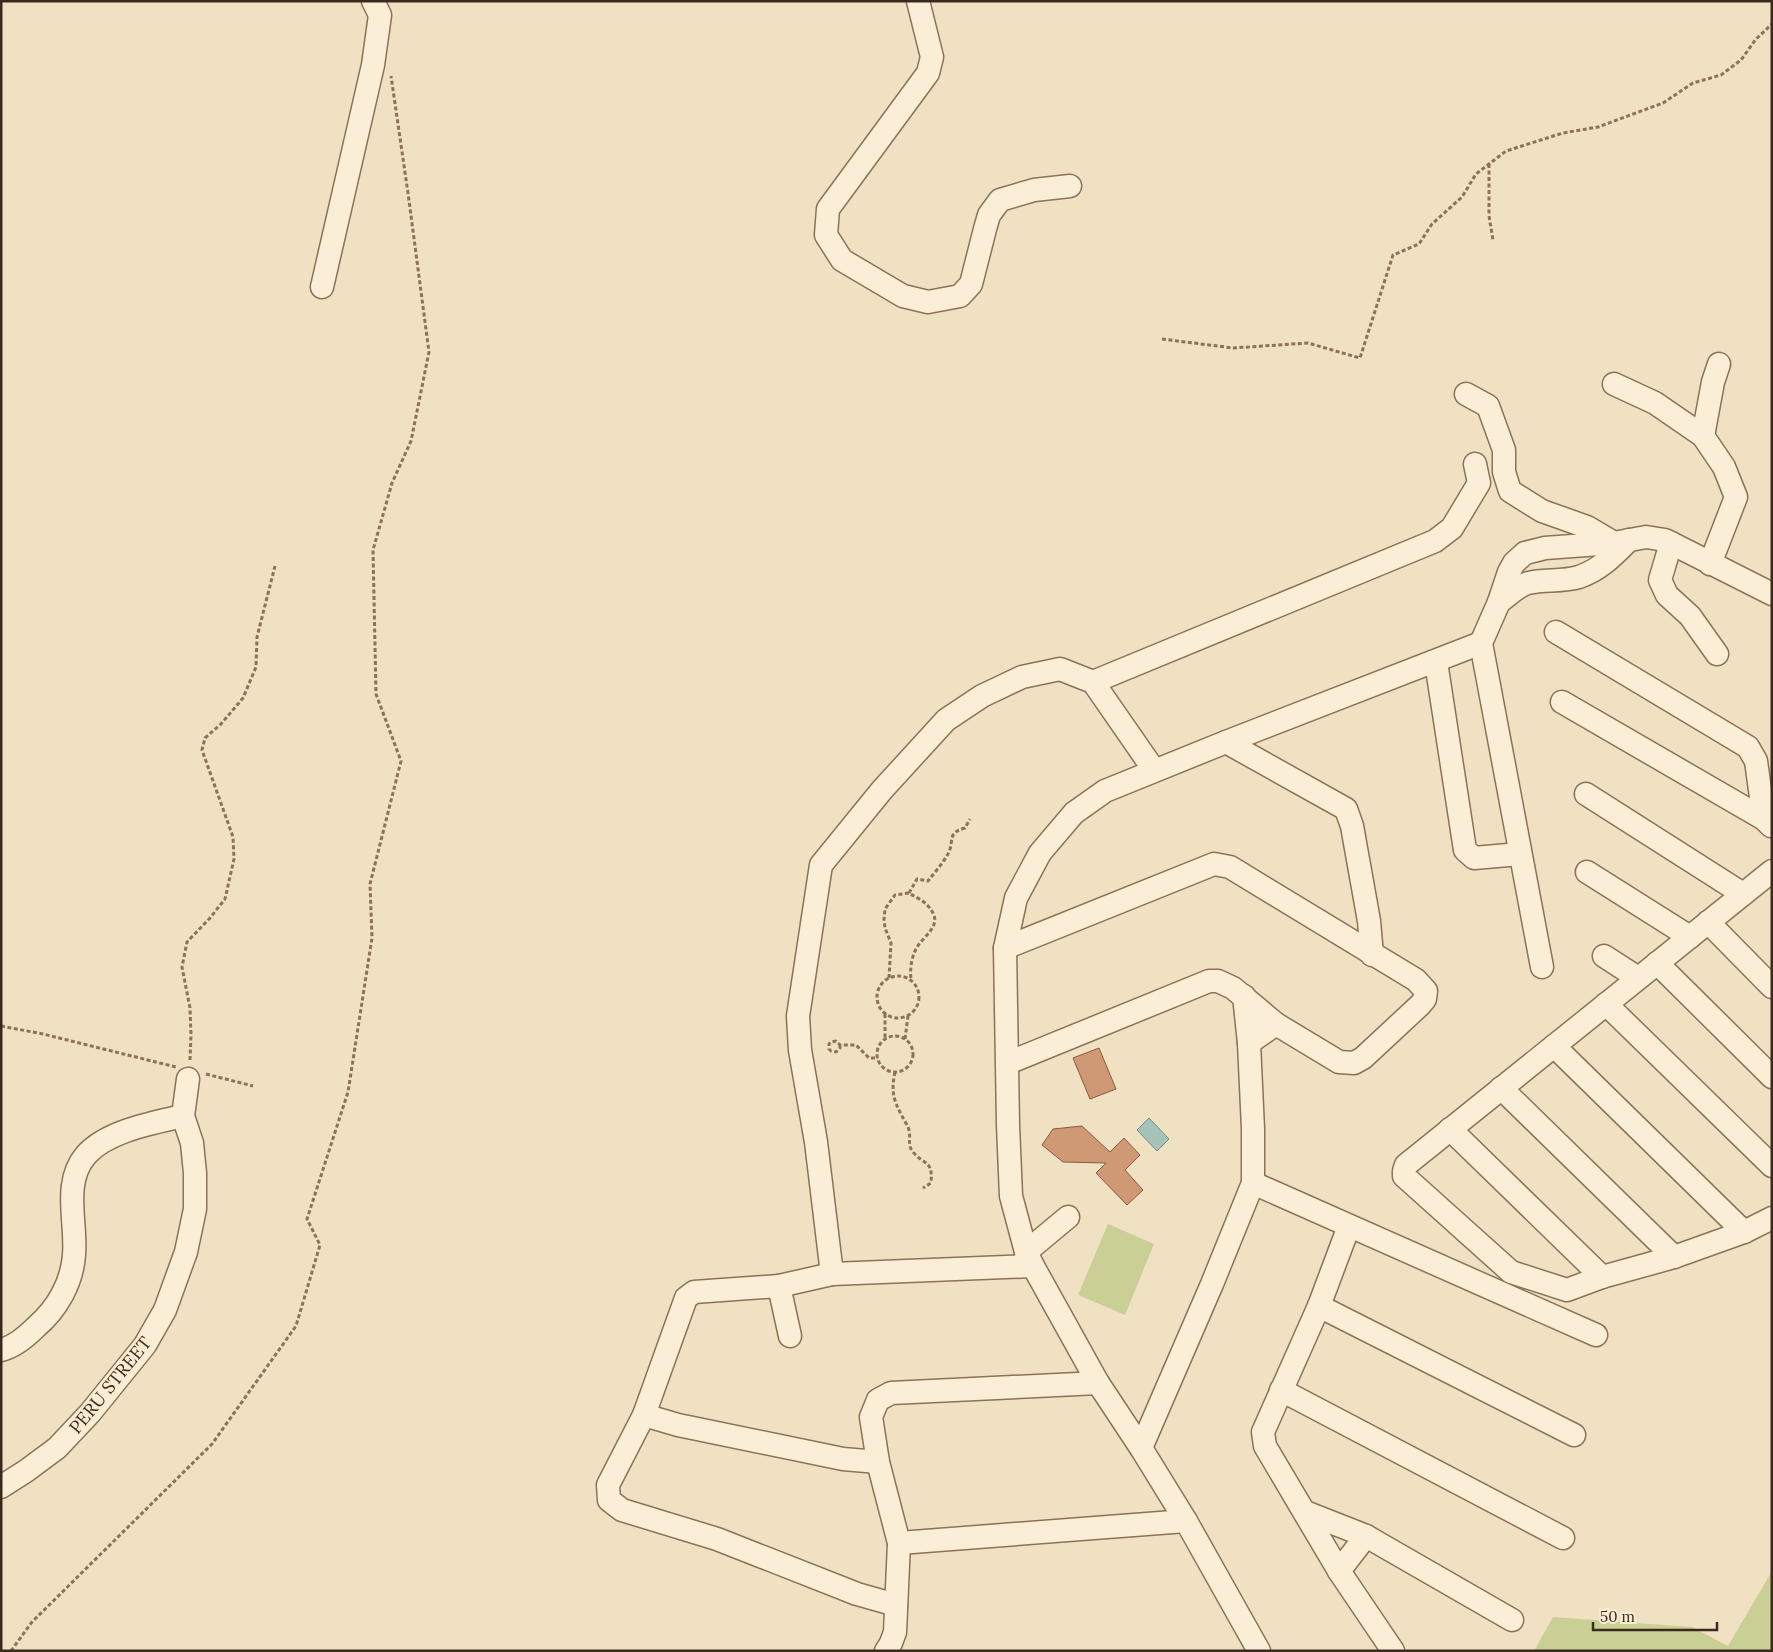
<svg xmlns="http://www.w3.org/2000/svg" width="1773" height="1652" viewBox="0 0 1773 1652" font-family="Lora,serif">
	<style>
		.green { fill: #cacf95 }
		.water { fill: #a5c3b9; stroke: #6b9187 }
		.building { fill: #d09976; stroke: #8b5a3d }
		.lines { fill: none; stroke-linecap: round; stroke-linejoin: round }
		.minor-casing { stroke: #8b7258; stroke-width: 25 }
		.path { stroke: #8b7258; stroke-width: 3; stroke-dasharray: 4 2.5; stroke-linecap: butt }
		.minor { stroke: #faeed6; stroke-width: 22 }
		.labels { text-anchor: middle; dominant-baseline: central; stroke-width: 4.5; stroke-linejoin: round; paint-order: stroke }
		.street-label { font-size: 18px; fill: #3a2a1d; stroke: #f7ebd2 }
	</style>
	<rect width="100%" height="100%" fill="#f0e1c2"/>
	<g class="green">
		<path d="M 1108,1224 L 1154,1244 L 1125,1315 L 1078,1295 Z"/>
		<path d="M 1772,1571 L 1772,1651 L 1534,1651 L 1553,1617 L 1692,1627 L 1728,1646 Z"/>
	</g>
	<path class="water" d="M 1149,1118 L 1169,1139 L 1157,1151 L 1137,1130 Z"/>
	<g class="building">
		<path d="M 1099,1048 L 1116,1089 L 1090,1099 L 1073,1058 Z"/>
		<path d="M 1082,1126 L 1110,1152 L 1124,1138 L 1140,1155 L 1125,1170 L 1143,1190 L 1127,1205 L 1096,1173 L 1106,1163 L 1063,1162 L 1042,1145 L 1053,1129 Z"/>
	</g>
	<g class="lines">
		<g class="minor-casing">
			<g id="minor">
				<path d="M 918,1 L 932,57 L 928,73 L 828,209 L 826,235 L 842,260 L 903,296 L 928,302 L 960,296 L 971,284 L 985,229 L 989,215 L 1000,200 L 1034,190 L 1070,186"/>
				<path d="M 322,287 L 373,65 L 380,15 L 373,1"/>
				<path d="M 1614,384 L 1655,403 L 1703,436 L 1724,467 L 1736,497 L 1710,564"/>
				<path d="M 1466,394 L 1488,406 L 1504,450 L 1504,472 L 1510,491 L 1542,511 L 1587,527 L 1614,543 L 1615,546"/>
				<path d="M 1703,436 L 1713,382 L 1719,364"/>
				<path d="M 1671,543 L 1660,580 L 1667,595 L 1690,616 L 1717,654"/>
				<path d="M 1499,602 C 1508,596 1517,586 1528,583 C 1544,579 1562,582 1579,577 C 1600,570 1614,555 1629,540"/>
				<path d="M 1556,632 L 1748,747 L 1756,761 L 1764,819"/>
				<path d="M 1436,662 L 1465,850 L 1474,858 L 1520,854"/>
				<path d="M 1093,682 L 1435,541 L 1452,528 L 1479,483 L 1475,464"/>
				<path d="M 1562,702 L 1764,819 L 1771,826"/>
				<path d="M 1226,742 L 1346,809 L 1352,826 L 1369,921 L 1372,955"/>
				<path d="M 1586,794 L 1743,894"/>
				<path d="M 1772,871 L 1406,1165 L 1404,1171 L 1404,1176 L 1511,1272 L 1567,1290 L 1602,1277 L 1674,1257 L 1744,1232 L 1772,1218"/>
				<path d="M 1587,872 L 1690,937"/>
				<path d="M 1708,922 L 1772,987"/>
				<path d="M 1005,948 L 1214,864 L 1230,867 L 1416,980 L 1426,991 L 1425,999 L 1420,1005 L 1363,1058 L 1354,1063 L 1339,1062 L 1276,1024 L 1233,988 L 1218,981 L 1209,981 L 1008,1063"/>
				<path d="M 1604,956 L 1638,978"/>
				<path d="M 1657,963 L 1772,1077"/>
				<path d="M 1542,967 L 1481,643 L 1499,602 L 1509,572 L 1514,563 L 1525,553 L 1545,548 L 1614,543 L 1646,537 L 1665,540 L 1772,594"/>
				<path d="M 1244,996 L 1249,1043 L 1276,1024"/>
				<path d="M 1606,1004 L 1772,1166"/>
				<path d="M 1554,1046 L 1744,1232"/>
				<path d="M 1501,1088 L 1674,1257"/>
				<path d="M 1450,1129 L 1602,1277"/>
				<path d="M 1253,1183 L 1596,1335"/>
				<path d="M 1349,1226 L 1319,1306 L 1263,1432 L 1265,1446 L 1339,1571 L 1393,1651"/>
				<path d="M 1026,1252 L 1068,1217"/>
				<path d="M 832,1274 L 816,1142 L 800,1050 L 798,1016 L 821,865 L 882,790 L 946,720 L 982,696 L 1022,677 L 1060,669 L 1093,682 L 1154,770"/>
				<path d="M 779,1286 L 790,1336"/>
				<path d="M 1319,1306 L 1574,1435"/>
				<path d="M 1,1350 C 14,1347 27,1336 36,1327 C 57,1309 72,1283 74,1255 C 77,1222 62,1183 86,1155 C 107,1131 153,1123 183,1116"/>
				<path d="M 1281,1390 L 1563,1538"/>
				<path d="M 644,1415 L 678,1425 L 843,1459 L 878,1462"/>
				<path d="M 1141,1448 L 1212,1284 L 1253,1183 L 1253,1129 L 1249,1043"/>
				<path d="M 1,1487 L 26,1471 L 57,1448 L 90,1413 L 145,1345 L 165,1310 L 186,1252 L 195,1209 L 195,1173 L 192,1143 L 183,1116 L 188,1079"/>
				<path d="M 1305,1512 L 1366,1536 L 1512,1620"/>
				<path d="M 899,1543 L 1186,1521"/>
				<path d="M 1339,1571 L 1366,1536"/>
				<path d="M 896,1605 L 857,1594 L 717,1539 L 622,1510 L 609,1500 L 608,1485 L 644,1415 L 686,1298 L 694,1292 L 779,1286 L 832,1274 L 1033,1266"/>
				<path d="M 886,1651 L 891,1643 L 895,1632 L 899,1543 L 878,1462 L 871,1417 L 878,1400 L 891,1393 L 1098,1383"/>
				<path d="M 1259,1651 L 1186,1521 L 1141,1448 L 1098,1383 L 1033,1266 L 1026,1252 L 1011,1196 L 1008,1125 L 1005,948 L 1016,898 L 1040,853 L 1074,813 L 1105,791 L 1226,742 L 1481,643"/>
			</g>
		</g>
		<g class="path">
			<path d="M 1489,164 L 1489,216 L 1493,240"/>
			<path d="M 1162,339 L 1233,348 L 1308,343 L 1360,358 L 1393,255 L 1419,244 L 1432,224 L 1462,197 L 1476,174 L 1506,151 L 1563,133 L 1598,127 L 1663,103 L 1693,83 L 1721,75 L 1741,60 L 1756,39 L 1772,24"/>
			<path d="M 909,893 L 917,879 L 928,881 C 935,872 944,862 949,852 C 954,840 947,833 965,828 L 970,819"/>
			<circle cx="898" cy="997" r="21"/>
			<path d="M 889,978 L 891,943 L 885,928 L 884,919 L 885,909 L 895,895 L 909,893 C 915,897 923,900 928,906 C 946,925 923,935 916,949 C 911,959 910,969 911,979"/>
			<path d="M 885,1014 L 885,1038"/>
			<path d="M 1,1026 L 43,1034 L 176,1067"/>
			<circle cx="895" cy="1054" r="18"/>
			<path d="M 905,1039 L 908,1016"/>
			<path d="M 840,1045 L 840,1048 L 836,1052 L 831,1051 L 829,1049 L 829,1044 L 831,1042 L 836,1041 L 840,1045 L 856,1045 L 869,1058 L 878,1058"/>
			<path d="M 190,1060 L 191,1035 L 190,1008 L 182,967 L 187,942 L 210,918 L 225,899 L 234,859 L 233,837 L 202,750 L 205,738 L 221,724 L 243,698 L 256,667 L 257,637 L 275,566"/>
			<path d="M 895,1072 C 891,1091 893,1099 902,1116 C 904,1120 908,1126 909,1130 C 911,1138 907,1145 913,1152 C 925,1166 933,1160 931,1183 L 923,1188"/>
			<path d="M 206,1074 L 253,1086"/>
			<path d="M 11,1651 L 32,1622 L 212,1444 L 296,1326 L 320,1245 L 307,1219 L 348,1092 L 372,938 L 370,884 L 401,761 L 376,694 L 373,550 L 392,483 L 411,441 L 429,352 L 408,193 L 391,76"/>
		</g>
		<use href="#minor" class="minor"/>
	</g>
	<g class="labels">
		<g class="street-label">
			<text transform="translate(110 1385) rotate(-51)">PERU STREET</text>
		</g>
	</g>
	<rect width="1773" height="1652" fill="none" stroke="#3a2a1d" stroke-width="5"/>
	<path d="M1593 1622v8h124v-8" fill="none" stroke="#3a2a1d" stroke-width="2.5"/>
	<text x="1600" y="1622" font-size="15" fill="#3a2a1d" stroke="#f7ebd2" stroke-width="4" paint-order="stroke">50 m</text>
</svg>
